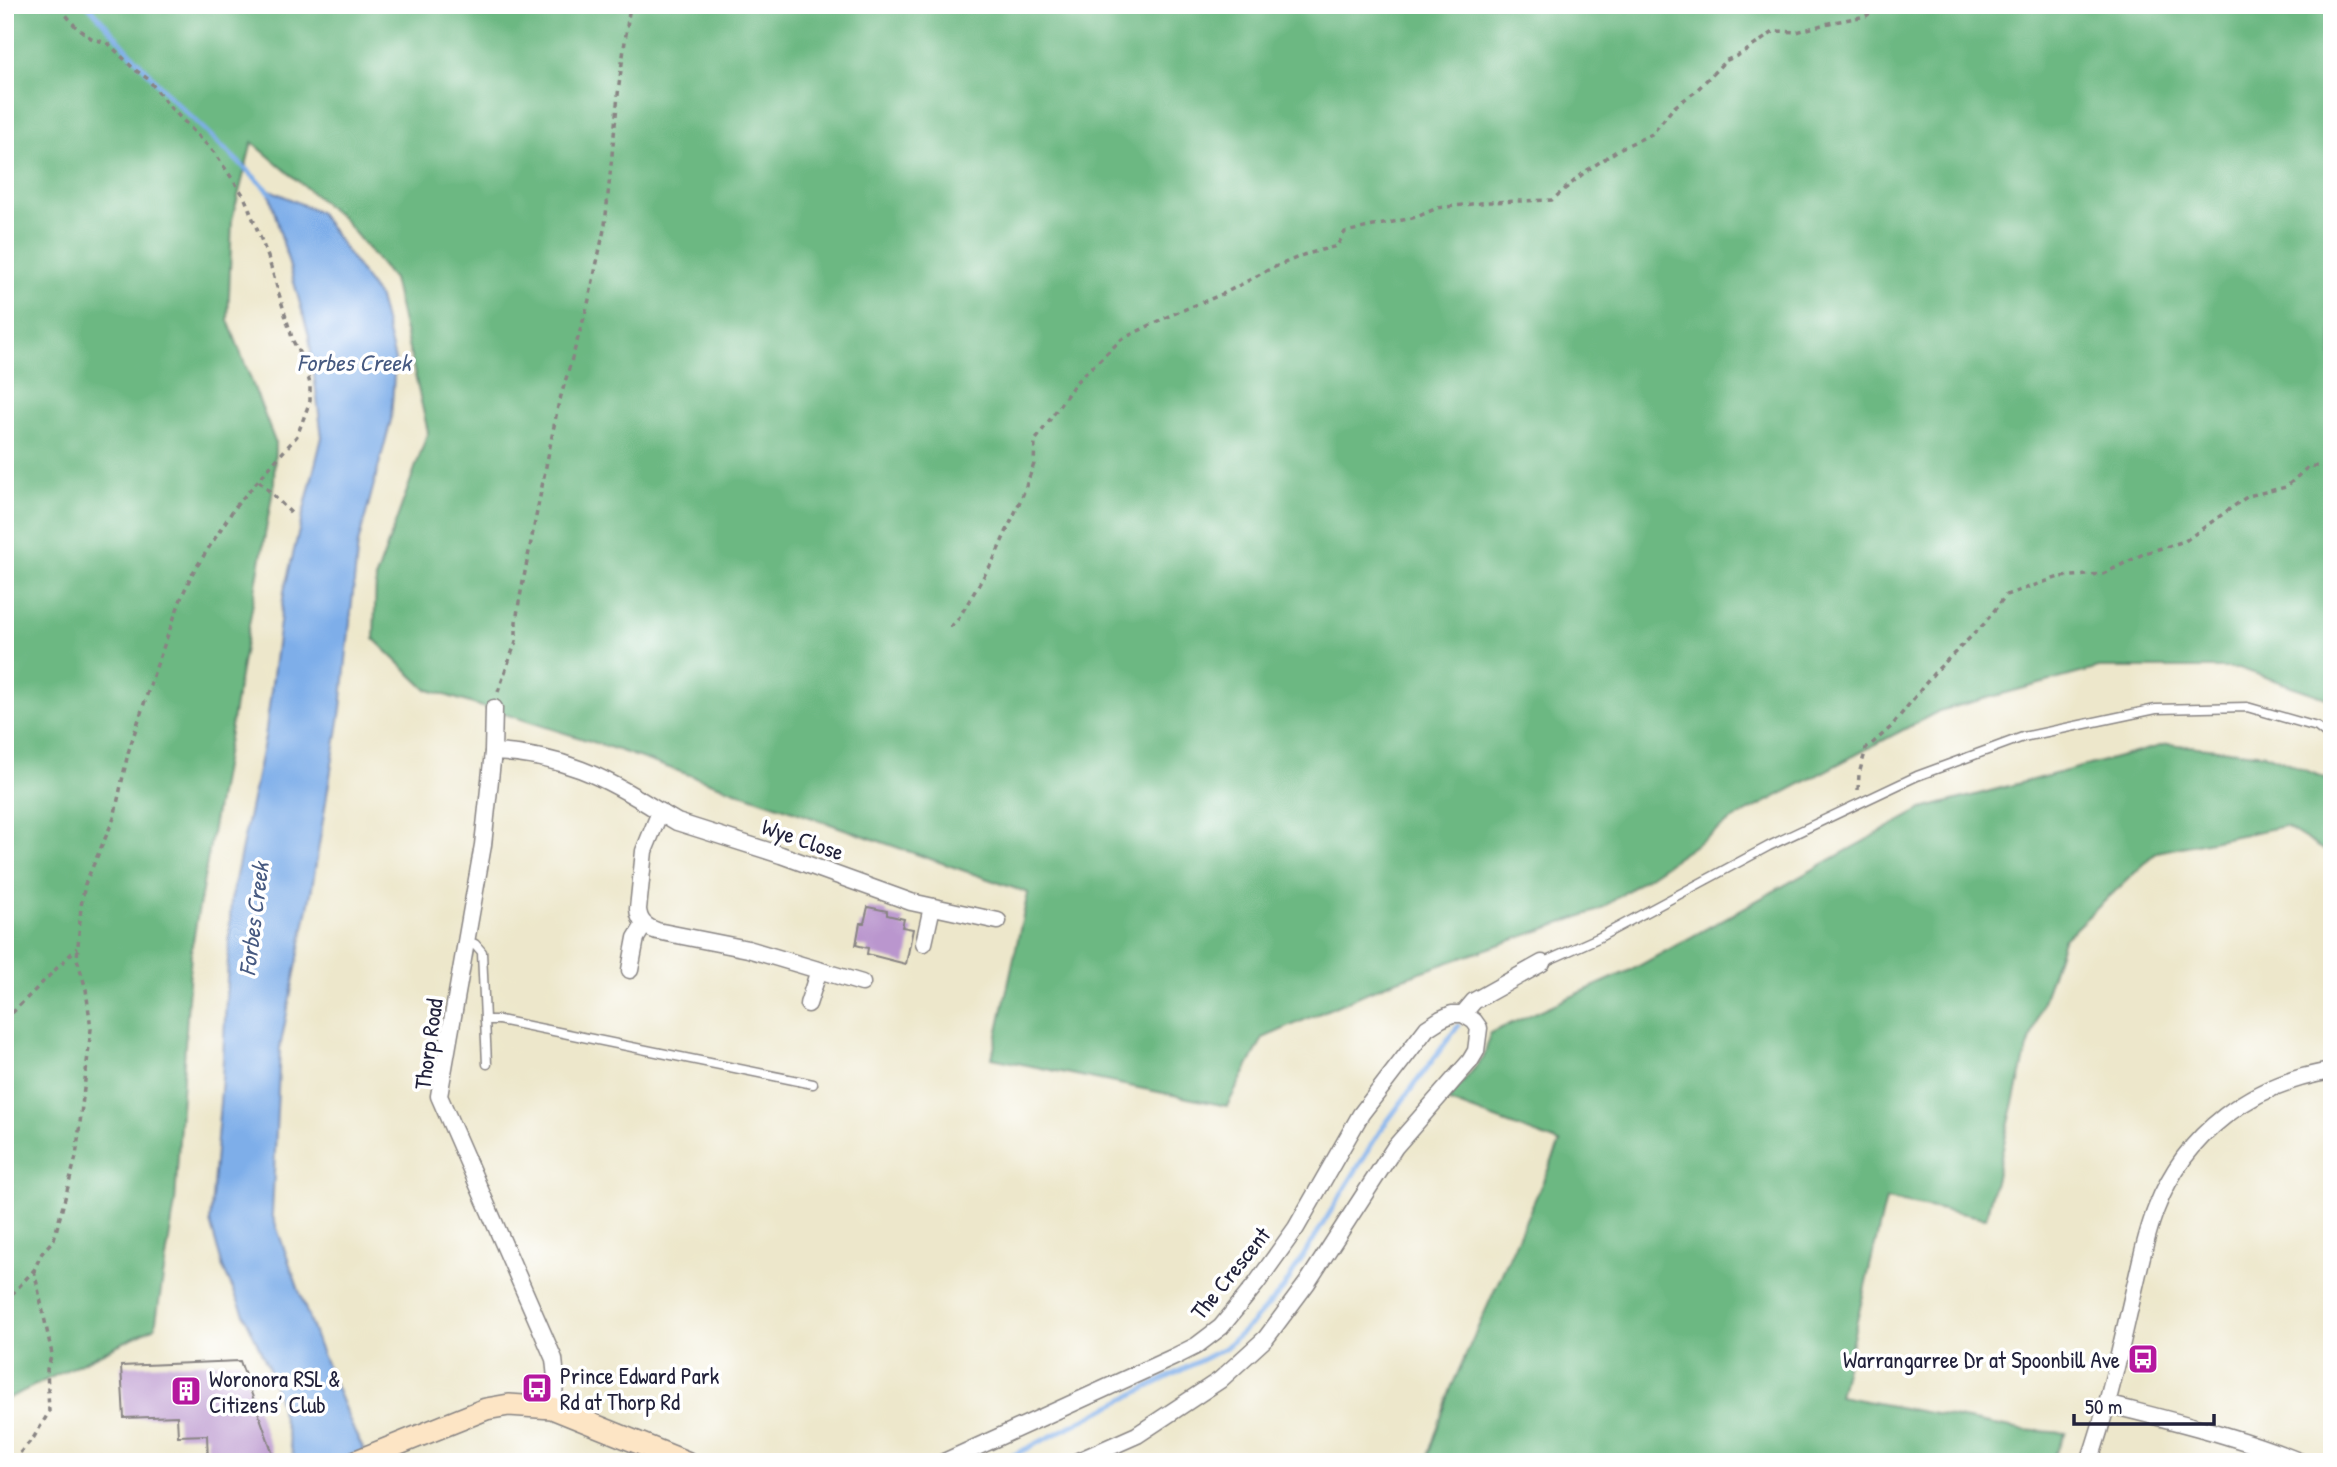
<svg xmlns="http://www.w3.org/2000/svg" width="2337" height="1467" viewBox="0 0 2337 1467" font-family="'Patrick Hand',sans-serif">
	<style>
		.forest { fill: #6cb882; stroke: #476d5e; stroke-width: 2 }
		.water { fill: #7eaee9; stroke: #506892; stroke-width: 2 }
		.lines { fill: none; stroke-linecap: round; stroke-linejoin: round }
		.stream { stroke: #7eaee9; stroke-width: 5 }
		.building { fill: #ba96ce }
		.lane-casing { stroke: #888483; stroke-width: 11 }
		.street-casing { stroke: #888483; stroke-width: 19 }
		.secondary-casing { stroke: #888483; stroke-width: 24 }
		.path { stroke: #888483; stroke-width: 3.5; stroke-dasharray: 5 5; stroke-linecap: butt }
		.lane { stroke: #fff; stroke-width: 8 }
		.street { stroke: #fff; stroke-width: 16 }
		.secondary { stroke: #fde5c5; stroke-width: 21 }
		.labels { text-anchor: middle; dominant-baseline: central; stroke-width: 7; stroke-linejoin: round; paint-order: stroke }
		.street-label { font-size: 23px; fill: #22223b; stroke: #fff }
		.poi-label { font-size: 23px; fill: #22223b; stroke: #fff; text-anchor: start }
		.water-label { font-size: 24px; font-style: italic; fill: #475a81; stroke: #fff }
	</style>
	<rect width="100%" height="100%" fill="#fff"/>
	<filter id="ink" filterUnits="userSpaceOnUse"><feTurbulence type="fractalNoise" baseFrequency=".0143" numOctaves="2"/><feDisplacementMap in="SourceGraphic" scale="14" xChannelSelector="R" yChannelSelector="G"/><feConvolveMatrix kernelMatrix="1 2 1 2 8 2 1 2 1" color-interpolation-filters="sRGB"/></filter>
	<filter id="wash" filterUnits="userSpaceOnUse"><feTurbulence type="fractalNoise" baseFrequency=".00686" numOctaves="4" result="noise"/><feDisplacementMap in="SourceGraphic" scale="28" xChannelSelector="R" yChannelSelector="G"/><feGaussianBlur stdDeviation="1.57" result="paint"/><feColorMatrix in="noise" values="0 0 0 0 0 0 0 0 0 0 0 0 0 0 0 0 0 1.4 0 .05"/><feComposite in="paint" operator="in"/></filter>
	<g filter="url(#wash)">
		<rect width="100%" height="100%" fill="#ede7cb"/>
		<g class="forest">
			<path d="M 5,5 L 2332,5 L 2332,700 L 2239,668 L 2099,668 L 1939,711 L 1732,820 L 1599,910 L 1389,983 L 1263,1038 L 1227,1106 L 992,1058 L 1028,893 L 615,749 L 426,689 L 374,639 L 376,577 L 428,432 L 393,279 L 344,220 L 252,142 L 232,220 L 228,320 L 275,442 L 274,484 L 191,952 L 175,1203 L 155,1327 L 5,1400 Z"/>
			<path d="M 2168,744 L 2266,754 L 2332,781 L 2332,855 L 2285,826 L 2157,852 L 2063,940 L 2025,1057 L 1986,1218 L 1886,1199 L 1839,1396 L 2021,1430 L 2066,1433 L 2050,1462 L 1426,1462 L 1451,1388 L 1560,1143 L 1447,1101 L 1484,1057 L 1490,1033 L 1635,968 L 1922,809 Z"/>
		</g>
		<path class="water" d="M 268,189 L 319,212 L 379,298 L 395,360 L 391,420 L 358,544 L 341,709 L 312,888 L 280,1048 L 272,1214 L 319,1347 L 354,1431 L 370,1462 L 295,1462 L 270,1371 L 223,1268 L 210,1222 L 222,1078 L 231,900 L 265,737 L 284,591 L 322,437 L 309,336 Z"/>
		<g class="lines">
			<g class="stream">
				<path d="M 88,5 L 171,98 L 271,193"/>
				<path d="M 1000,1462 L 1225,1348 L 1251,1324 L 1283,1289 L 1380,1131 L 1458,1026"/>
			</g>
		</g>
		<g id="blocks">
			<g class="building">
				<path d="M 868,907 L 887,911 L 887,915 L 904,919 L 902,927 L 913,929 L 906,964 L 867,954 L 868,948 L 856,945 L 860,923 L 864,923 Z"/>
				<path d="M 240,1361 L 274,1457 L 208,1460 L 207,1435 L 178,1436 L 177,1416 L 124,1418 L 121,1366 Z"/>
			</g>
		</g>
	</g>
	<g filter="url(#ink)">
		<use href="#blocks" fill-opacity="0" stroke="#888483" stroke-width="2"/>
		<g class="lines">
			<g class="lane-casing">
				<g id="lane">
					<path d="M 466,941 L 475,944 L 482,952 L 487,1064"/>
					<path d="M 1542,963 L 1598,938 L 1769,846 L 1917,776 L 2023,737 L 2156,709 L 2247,707 L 2317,727 L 2332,739"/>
					<path d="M 485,1020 L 499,1020 L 813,1084"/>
				</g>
			</g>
			<g class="street-casing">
				<g id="street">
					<path d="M 494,708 L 493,752 L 483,845 L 439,1096 L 554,1359 L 556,1378 L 552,1408"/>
					<path d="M 493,752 C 561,755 604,776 660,812 L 644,851 L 638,909 C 639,922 646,927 657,931 L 748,949 L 862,983"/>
					<path d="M 660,812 L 677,822 L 781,855 L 911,902 L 998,921"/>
					<path d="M 924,943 L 932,907"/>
					<path d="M 630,970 L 636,938 L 644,925"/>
					<path d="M 808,1004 L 819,970"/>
					<path d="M 1463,1014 L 1474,1001 L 1542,963"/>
					<path d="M 2107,1404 C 2172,1421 2238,1436 2301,1462"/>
					<path d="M 944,1462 L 1174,1357 L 1196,1346 L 1221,1327 L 1256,1284 L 1296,1228 L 1361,1114 L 1427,1028 L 1441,1019 L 1452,1014 L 1463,1014 L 1474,1021 L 1479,1028 L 1476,1051 L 1470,1061 L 1395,1147 L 1307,1283 L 1266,1338 L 1220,1380 L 1137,1435 L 1076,1462"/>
					<path d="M 2089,1462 C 2109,1405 2121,1345 2135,1286 C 2141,1261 2146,1234 2156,1209 C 2185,1133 2252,1083 2332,1071"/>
				</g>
			</g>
			<g class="secondary-casing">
				<path id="secondary" d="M 354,1462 L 486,1409 L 509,1405 L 552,1408 L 686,1462"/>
			</g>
			<g class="path">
				<path d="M 259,481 L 293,515"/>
				<path d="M 950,627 L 957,621 L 993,561 L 1022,497 L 1034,464 L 1035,441 L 1076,382 L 1122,339 L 1171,315 L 1225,293 L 1268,270 L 1303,255 L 1337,246 L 1345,232 L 1417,217 L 1437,208 L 1489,202 L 1552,200 L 1586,171 L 1621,148 L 1652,134 L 1674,107 L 1695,92 L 1725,61 L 1743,53 L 1775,31 L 1797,32 L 1829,23 L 1866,16 L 1881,5"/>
				<path d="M 498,692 L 516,641 L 516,622 L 519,602 L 558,406 L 588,304 L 605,225 L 619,85 L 630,5"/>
				<path d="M 1858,790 L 1859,774 L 1866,749 L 1891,727 L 1934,673 L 1984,624 L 2006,595 L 2059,577 L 2103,574 L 2145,553 L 2185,541 L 2248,496 L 2286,487 L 2309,466 L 2332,467"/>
				<path d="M 5,1020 L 77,948"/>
				<path d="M 5,1302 L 34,1270 L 42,1253 L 54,1239 L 76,1157 L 91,1029 L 86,989 L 77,959 L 81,906 L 85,884 L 114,818 L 128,753 L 154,673 L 182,596 L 192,574 L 235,507 L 297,436 L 310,401 L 310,384 L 304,362 L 293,341 L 268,257 L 244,196 L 214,152 L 168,105 L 148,79 L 134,69 L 109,44 L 91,38 L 75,26 L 63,11 L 61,5"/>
				<path d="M 19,1462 L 18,1455 L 34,1437 L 49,1412 L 47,1369 L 52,1354 L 34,1270"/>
			</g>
			<use href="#lane" class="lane"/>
			<use href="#street" class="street"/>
			<use href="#secondary" class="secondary"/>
		</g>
	</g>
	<defs>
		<g id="bus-square" transform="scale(1.575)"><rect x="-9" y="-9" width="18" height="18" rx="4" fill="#b5179e" stroke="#fff"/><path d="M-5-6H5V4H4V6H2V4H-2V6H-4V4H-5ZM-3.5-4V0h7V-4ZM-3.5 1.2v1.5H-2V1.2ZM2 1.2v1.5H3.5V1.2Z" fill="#fff"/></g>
		<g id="building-square" transform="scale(1.575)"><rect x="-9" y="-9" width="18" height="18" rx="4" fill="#b5179e" stroke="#fff"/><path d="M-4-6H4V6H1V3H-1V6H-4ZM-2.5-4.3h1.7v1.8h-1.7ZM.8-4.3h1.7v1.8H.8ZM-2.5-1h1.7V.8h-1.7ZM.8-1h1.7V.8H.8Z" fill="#fff"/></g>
	</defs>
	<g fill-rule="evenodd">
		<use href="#bus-square" x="2143" y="1359"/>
		<use href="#bus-square" x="537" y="1388"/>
		<use href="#building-square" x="186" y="1391"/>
	</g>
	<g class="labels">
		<g class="street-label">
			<text transform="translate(803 839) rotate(19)">Wye Close</text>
			<text transform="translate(428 1044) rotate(-82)">Thorp Road</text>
			<text transform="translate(1230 1273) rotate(-51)">The Crescent</text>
		</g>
		<g class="poi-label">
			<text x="2120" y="1359" text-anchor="end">Warrangarree Dr at Spoonbill Ave</text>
			<text x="560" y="1375">Prince Edward Park<tspan x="560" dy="26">Rd at Thorp Rd</tspan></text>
			<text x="209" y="1378">Woronora RSL &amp;<tspan x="209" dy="26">Citizens’ Club</tspan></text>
		</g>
		<g class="water-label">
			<text x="354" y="362">Forbes Creek</text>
			<text transform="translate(253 919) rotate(-83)">Forbes Creek</text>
		</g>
	</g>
	<rect width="2337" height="1467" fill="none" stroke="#fff" stroke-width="28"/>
	<path d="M2074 1414v10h140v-10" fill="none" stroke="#22223b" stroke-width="3.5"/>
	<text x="2085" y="1414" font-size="21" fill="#22223b" stroke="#ffffff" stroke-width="5" paint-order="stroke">50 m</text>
</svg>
